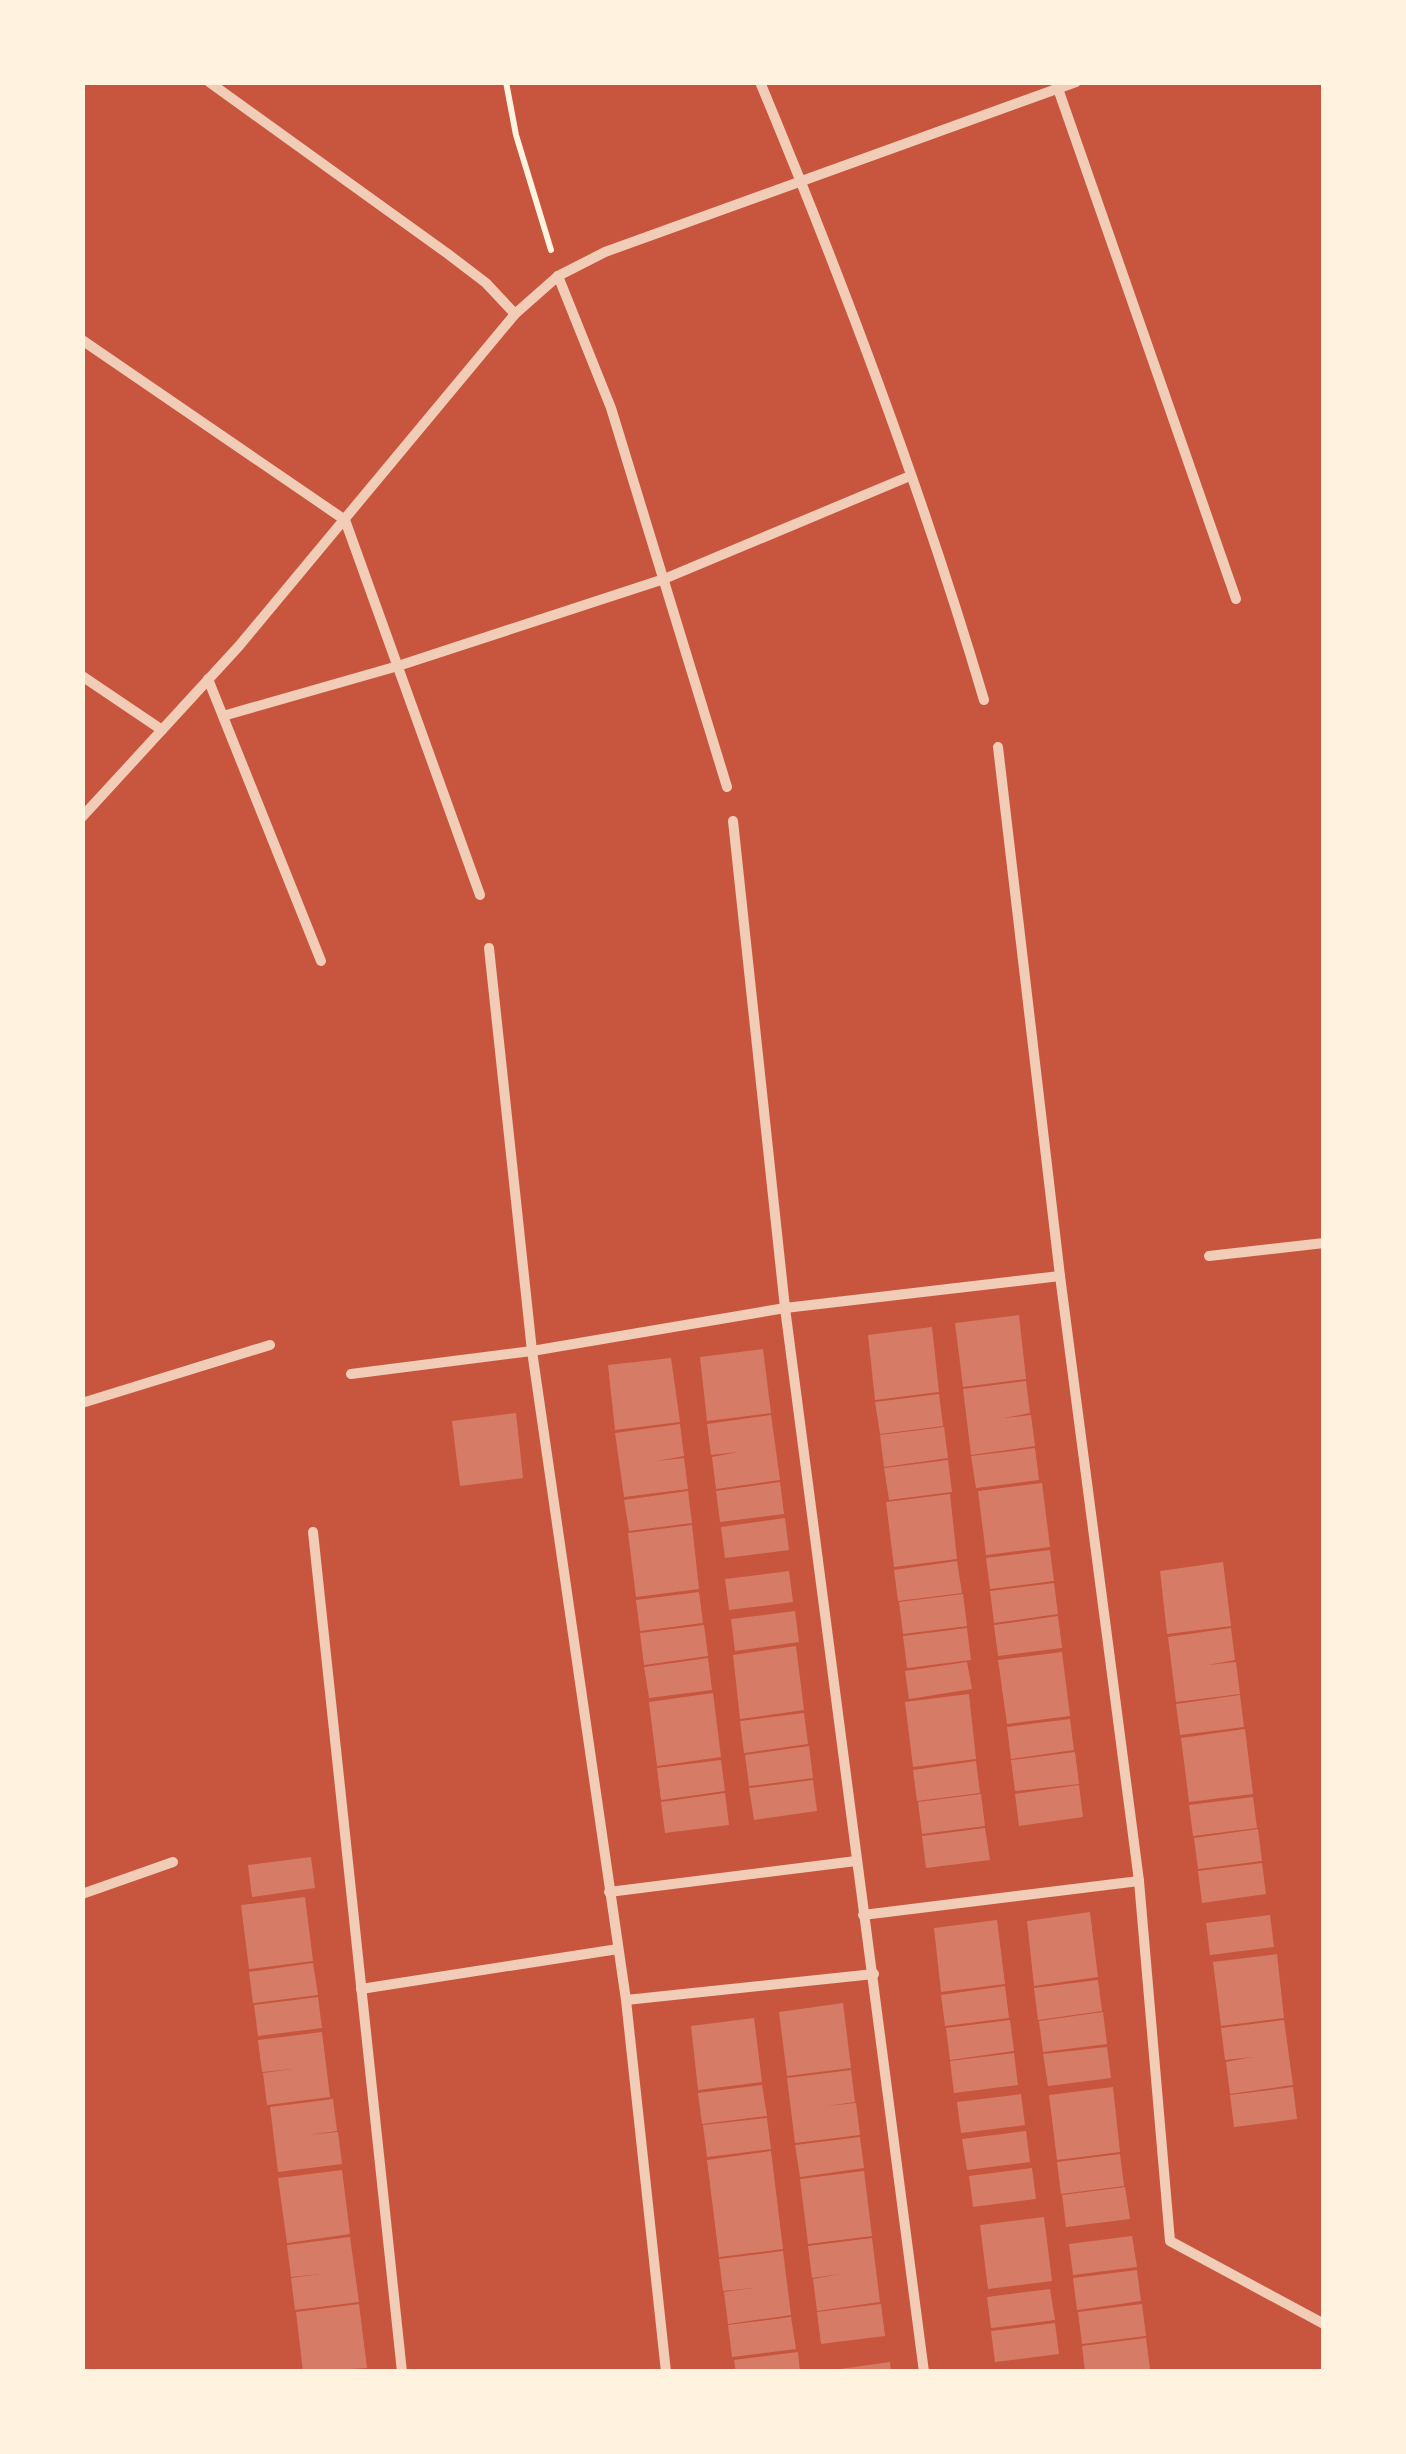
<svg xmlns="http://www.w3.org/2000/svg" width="1406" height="2454" viewBox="0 0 1406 2454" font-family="Quicksand,sans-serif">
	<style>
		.building { fill: #d67c66 }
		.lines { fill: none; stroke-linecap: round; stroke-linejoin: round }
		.path { stroke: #fff3e0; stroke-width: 6 }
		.minor { stroke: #f1ccb7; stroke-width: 10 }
	</style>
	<rect width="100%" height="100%" fill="#c8553d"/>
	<g class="building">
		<path d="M 1019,1315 L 1026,1379 L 963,1387 L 955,1323 Z"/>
		<path d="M 932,1327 L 939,1392 L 875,1400 L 868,1335 Z"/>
		<path d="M 763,1349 L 771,1413 L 707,1421 L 700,1357 Z"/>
		<path d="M 671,1358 L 680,1422 L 615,1430 L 608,1365 Z"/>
		<path d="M 1026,1381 L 1030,1413 L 1004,1418 L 1031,1415 L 1035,1446 L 971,1455 L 963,1389 Z"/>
		<path d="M 939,1394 L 943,1426 L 880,1434 L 875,1402 Z"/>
		<path d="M 516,1413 L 523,1478 L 460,1486 L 452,1421 Z"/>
		<path d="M 771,1415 L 780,1480 L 716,1489 L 712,1457 L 738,1452 L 711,1455 L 707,1424 Z"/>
		<path d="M 680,1424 L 684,1456 L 657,1461 L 684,1458 L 688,1489 L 624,1497 L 615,1433 Z"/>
		<path d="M 944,1427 L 948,1458 L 884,1467 L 880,1435 Z"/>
		<path d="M 1035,1448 L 1039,1480 L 976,1488 L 971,1456 Z"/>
		<path d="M 948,1460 L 952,1492 L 889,1500 L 884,1468 Z"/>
		<path d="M 780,1482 L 784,1514 L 720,1522 L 716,1491 Z"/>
		<path d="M 1042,1483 L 1050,1547 L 986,1555 L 978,1491 Z"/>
		<path d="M 688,1491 L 692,1523 L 629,1531 L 624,1500 Z"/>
		<path d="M 950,1494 L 957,1559 L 894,1567 L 886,1502 Z"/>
		<path d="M 785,1518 L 789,1550 L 725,1558 L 721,1527 Z"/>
		<path d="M 692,1525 L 699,1589 L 636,1597 L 628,1533 Z"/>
		<path d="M 1050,1550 L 1054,1581 L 990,1589 L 986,1558 Z"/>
		<path d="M 957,1561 L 962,1593 L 898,1601 L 894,1570 Z"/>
		<path d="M 1223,1562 L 1231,1626 L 1167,1634 L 1160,1571 Z"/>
		<path d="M 789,1571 L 793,1602 L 729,1610 L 725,1579 Z"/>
		<path d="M 1054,1583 L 1058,1614 L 994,1623 L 990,1591 Z"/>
		<path d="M 699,1592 L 703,1623 L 640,1631 L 636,1600 Z"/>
		<path d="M 963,1594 L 967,1626 L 903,1634 L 899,1602 Z"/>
		<path d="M 795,1611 L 799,1642 L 735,1651 L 731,1619 Z"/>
		<path d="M 1058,1616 L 1062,1648 L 998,1656 L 994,1625 Z"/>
		<path d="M 704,1625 L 708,1656 L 644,1665 L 640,1633 Z"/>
		<path d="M 967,1628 L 971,1660 L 907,1668 L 903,1636 Z"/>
		<path d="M 1231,1628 L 1235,1660 L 1208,1665 L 1236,1662 L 1240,1694 L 1176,1702 L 1168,1637 Z"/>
		<path d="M 796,1646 L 804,1710 L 740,1719 L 733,1655 Z"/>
		<path d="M 1062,1652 L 1070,1716 L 1007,1724 L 998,1660 Z"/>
		<path d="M 708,1658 L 712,1690 L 649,1698 L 644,1667 Z"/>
		<path d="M 967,1662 L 972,1689 L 909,1699 L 905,1671 Z"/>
		<path d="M 713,1693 L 721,1757 L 657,1766 L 649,1702 Z"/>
		<path d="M 969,1694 L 976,1759 L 913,1767 L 905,1702 Z"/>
		<path d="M 1240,1695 L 1244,1727 L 1180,1735 L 1176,1704 Z"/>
		<path d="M 804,1713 L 808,1744 L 744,1753 L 740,1721 Z"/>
		<path d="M 1070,1719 L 1074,1750 L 1011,1759 L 1007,1727 Z"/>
		<path d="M 1245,1729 L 1253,1794 L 1189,1802 L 1181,1738 Z"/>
		<path d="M 809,1746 L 813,1778 L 749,1786 L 745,1755 Z"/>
		<path d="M 1075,1752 L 1079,1784 L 1015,1791 L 1011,1760 Z"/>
		<path d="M 721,1760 L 725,1791 L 661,1800 L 657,1768 Z"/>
		<path d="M 976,1761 L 980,1793 L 917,1801 L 913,1770 Z"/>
		<path d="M 813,1780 L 817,1811 L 754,1820 L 749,1788 Z"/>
		<path d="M 1079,1785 L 1083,1817 L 1019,1826 L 1015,1794 Z"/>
		<path d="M 725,1793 L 729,1825 L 665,1833 L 661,1802 Z"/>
		<path d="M 981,1794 L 985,1826 L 922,1834 L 918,1802 Z"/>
		<path d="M 1253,1797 L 1257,1828 L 1193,1836 L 1189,1805 Z"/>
		<path d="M 985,1828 L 990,1860 L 926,1868 L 922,1836 Z"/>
		<path d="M 1258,1829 L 1262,1861 L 1198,1869 L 1194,1838 Z"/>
		<path d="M 311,1857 L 315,1888 L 252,1897 L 248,1865 Z"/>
		<path d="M 1262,1863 L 1266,1894 L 1202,1903 L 1198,1871 Z"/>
		<path d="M 305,1897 L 313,1961 L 249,1969 L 241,1905 Z"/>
		<path d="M 1090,1912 L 1098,1977 L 1034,1986 L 1027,1921 Z"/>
		<path d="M 1270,1915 L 1274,1947 L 1210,1955 L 1206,1923 Z"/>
		<path d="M 997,1920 L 1005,1984 L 941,1992 L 934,1928 Z"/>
		<path d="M 1277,1954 L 1284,2018 L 1221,2026 L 1213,1962 Z"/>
		<path d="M 313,1963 L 318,1995 L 253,2003 L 249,1972 Z"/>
		<path d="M 1098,1980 L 1102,2011 L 1038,2020 L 1034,1988 Z"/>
		<path d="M 1005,1986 L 1009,2018 L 945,2026 L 941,1995 Z"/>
		<path d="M 318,1997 L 322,2028 L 258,2036 L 254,2005 Z"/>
		<path d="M 843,2003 L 851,2068 L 787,2076 L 779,2012 Z"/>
		<path d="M 1103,2012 L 1107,2044 L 1043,2052 L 1039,2021 Z"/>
		<path d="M 754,2018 L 762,2082 L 698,2090 L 691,2026 Z"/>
		<path d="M 1010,2020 L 1014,2051 L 950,2060 L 946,2028 Z"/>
		<path d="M 1284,2020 L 1293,2085 L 1230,2094 L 1226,2062 L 1252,2057 L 1225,2060 L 1221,2028 Z"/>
		<path d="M 322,2032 L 330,2097 L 267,2105 L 263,2073 L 292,2069 L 262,2072 L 258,2040 Z"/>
		<path d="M 1107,2047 L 1111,2078 L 1048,2086 L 1043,2054 Z"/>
		<path d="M 1014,2053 L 1018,2085 L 954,2093 L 950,2061 Z"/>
		<path d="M 851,2070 L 855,2102 L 826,2106 L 856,2103 L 860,2135 L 795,2143 L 787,2078 Z"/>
		<path d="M 762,2085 L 767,2116 L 702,2124 L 698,2093 Z"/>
		<path d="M 1113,2087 L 1120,2152 L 1057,2160 L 1049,2095 Z"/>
		<path d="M 1293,2087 L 1297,2119 L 1234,2127 L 1230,2095 Z"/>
		<path d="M 1021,2094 L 1025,2125 L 961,2133 L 957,2102 Z"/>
		<path d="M 333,2099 L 337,2131 L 308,2135 L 338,2132 L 342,2164 L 278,2172 L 270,2107 Z"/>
		<path d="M 767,2118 L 771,2149 L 707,2157 L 703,2125 Z"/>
		<path d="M 1026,2131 L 1030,2162 L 967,2170 L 962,2139 Z"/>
		<path d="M 860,2137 L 864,2168 L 800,2177 L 795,2145 Z"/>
		<path d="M 771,2151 L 783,2249 L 719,2257 L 707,2160 Z"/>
		<path d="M 1120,2154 L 1124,2186 L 1061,2194 L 1057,2162 Z"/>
		<path d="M 1032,2168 L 1036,2199 L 973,2207 L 969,2176 Z"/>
		<path d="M 342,2170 L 350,2234 L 287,2243 L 278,2178 Z"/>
		<path d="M 864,2171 L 872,2236 L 808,2244 L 800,2179 Z"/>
		<path d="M 1125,2187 L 1130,2219 L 1066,2227 L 1062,2195 Z"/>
		<path d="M 1044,2217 L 1052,2281 L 988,2289 L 980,2225 Z"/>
		<path d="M 1132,2236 L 1137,2267 L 1073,2275 L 1069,2244 Z"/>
		<path d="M 350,2237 L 359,2302 L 295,2310 L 291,2278 L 320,2274 L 291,2277 L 287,2245 Z"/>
		<path d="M 872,2238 L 880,2302 L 817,2311 L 813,2279 L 840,2274 L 812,2278 L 808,2246 Z"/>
		<path d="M 783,2251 L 791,2315 L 728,2324 L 724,2292 L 753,2288 L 723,2291 L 719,2259 Z"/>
		<path d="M 1137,2270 L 1141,2301 L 1077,2310 L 1073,2278 Z"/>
		<path d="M 1050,2289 L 1055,2320 L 991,2328 L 987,2297 Z"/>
		<path d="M 359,2304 L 367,2368 L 303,2372 L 296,2312 Z"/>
		<path d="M 881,2304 L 885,2336 L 821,2344 L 817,2312 Z"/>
		<path d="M 1142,2304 L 1146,2336 L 1082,2344 L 1078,2312 Z"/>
		<path d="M 791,2317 L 796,2349 L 732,2357 L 728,2325 Z"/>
		<path d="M 1055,2323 L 1059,2354 L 995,2362 L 991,2331 Z"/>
		<path d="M 1146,2338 L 1150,2369 L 1085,2372 L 1082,2346 Z"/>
		<path d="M 798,2352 L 800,2372 L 736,2372 L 734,2360 Z"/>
		<path d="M 890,2362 L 891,2372 L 840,2372 L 840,2369 Z"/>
	</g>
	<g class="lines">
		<path class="path" d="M 506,82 L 516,135 L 551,250"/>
		<g class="minor">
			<path d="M 209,82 L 448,254 L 486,283 L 515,314"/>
			<path d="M 760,82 C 844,284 922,490 984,700"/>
			<path d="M 1056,83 L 1236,599"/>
			<path d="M 558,276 L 611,408 L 727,787"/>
			<path d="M 82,340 L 345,520 L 480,895"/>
			<path d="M 82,676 L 162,730"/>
			<path d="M 208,679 L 321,961"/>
			<path d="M 223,716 L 398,666 L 664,579 L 910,476"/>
			<path d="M 998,747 L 1060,1276 L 1139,1881 L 1170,2241 L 1324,2324"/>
			<path d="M 82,817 L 239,646 L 515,314 L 558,276 L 605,252 L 1076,82"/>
			<path d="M 733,821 L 785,1308 L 924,2372"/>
			<path d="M 489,948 L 532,1351 L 626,2000 L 666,2372"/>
			<path d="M 1209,1256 L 1324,1243"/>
			<path d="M 351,1374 L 532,1351 L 785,1308 L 1060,1276"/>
			<path d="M 82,1403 L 270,1345"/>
			<path d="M 313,1532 L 402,2372"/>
			<path d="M 609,1892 L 856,1861"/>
			<path d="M 82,1894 L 173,1862"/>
			<path d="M 863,1915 L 1139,1881"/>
			<path d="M 361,1989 L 618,1949"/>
			<path d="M 626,2000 L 874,1974"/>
		</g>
	</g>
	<rect width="1406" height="2454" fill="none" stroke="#fff3e0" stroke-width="170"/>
</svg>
